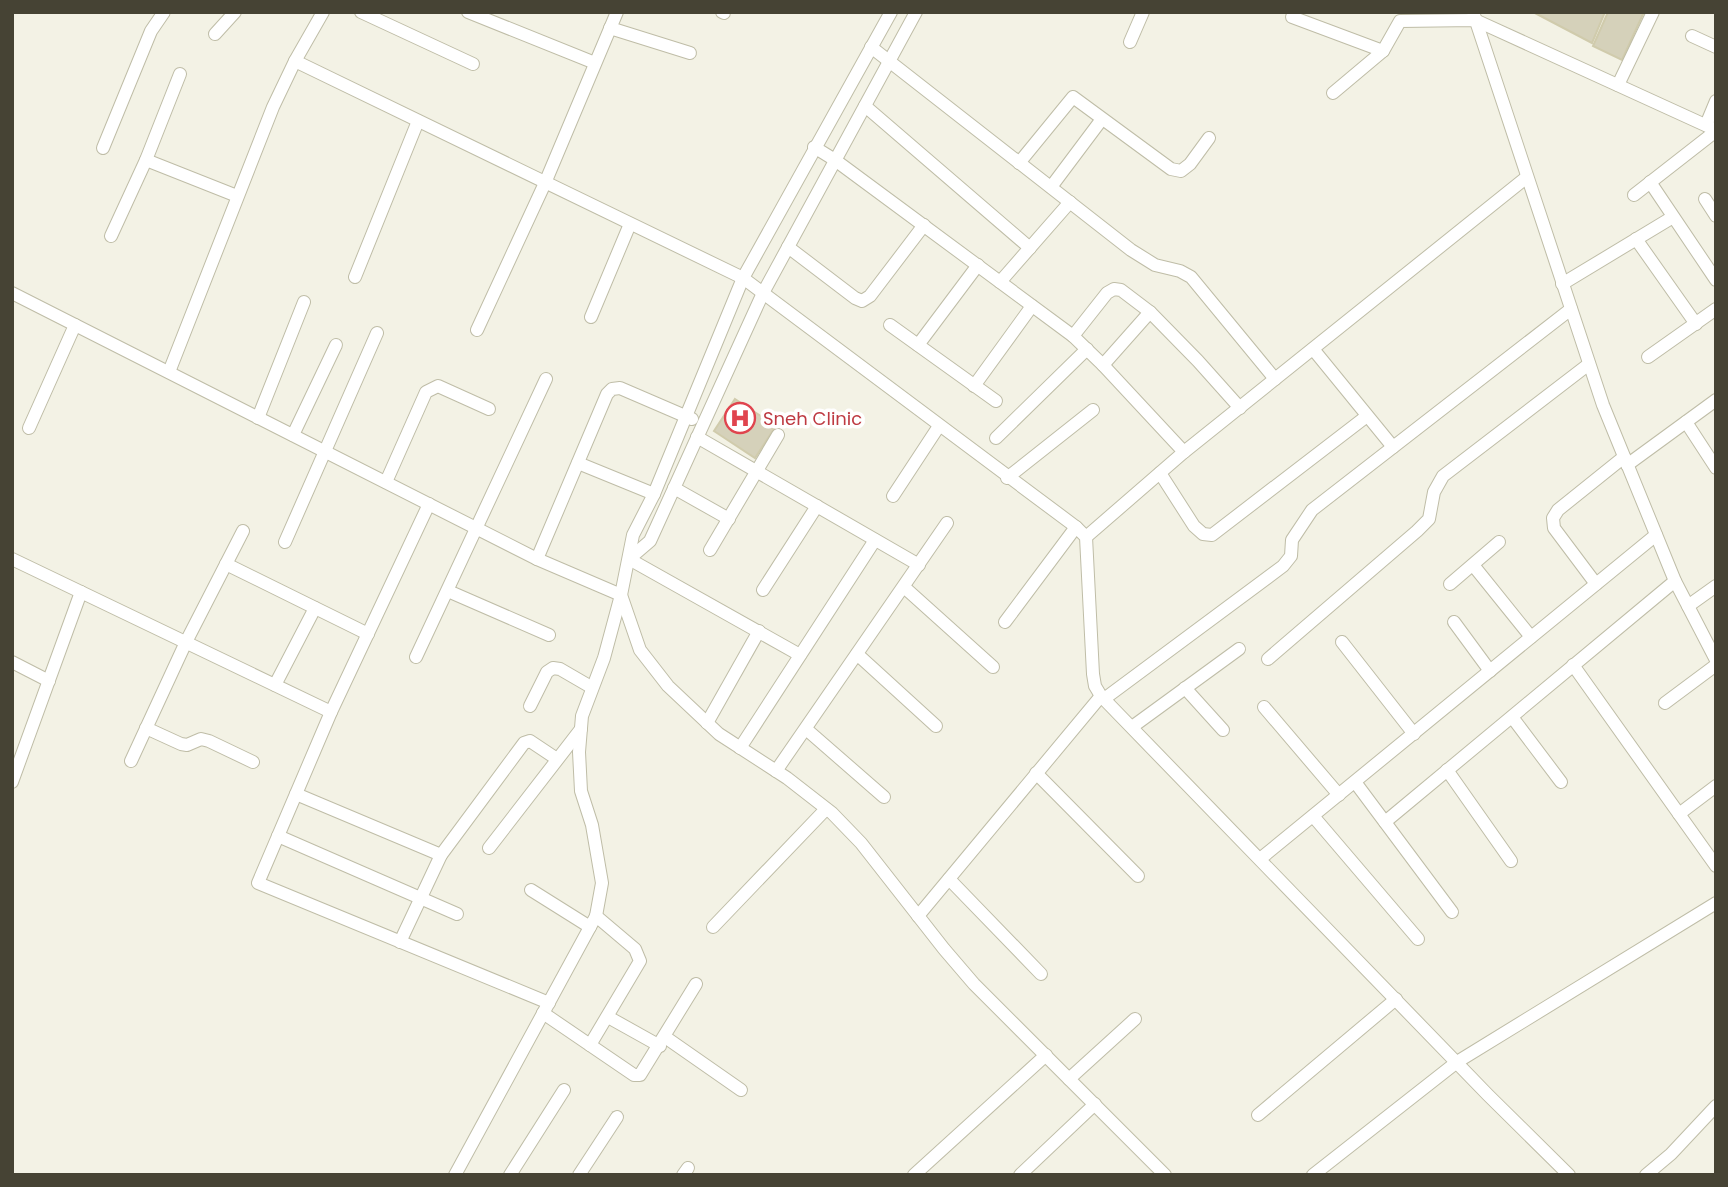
<svg xmlns="http://www.w3.org/2000/svg" width="1728" height="1187" viewBox="0 0 1728 1187" font-family="Poppins,sans-serif">
	<style>
		.building { fill: #d5d1ba; stroke: #d0cbac; stroke-width: 2 }
		.lines { fill: none; stroke-linecap: round; stroke-linejoin: round }
		.minor-casing { stroke: #bfbda7; stroke-width: 14 }
		.minor { stroke: #fff; stroke-width: 12 }
		.labels { text-anchor: middle; dominant-baseline: central; stroke-width: 7; stroke-linejoin: round; paint-order: stroke }
		.health-label { font-size: 18px; fill: #be3a42; stroke: #fff; text-anchor: start }
	</style>
	<rect width="100%" height="100%" fill="#f3f2e5"/>
	<g class="building">
		<path d="M 1533,12 L 1605,12 L 1592,43 Z"/>
		<path d="M 1608,12 L 1644,12 L 1622,60 L 1593,46 Z"/>
		<path d="M 735,399 L 776,426 L 755,458 L 714,431 Z"/>
	</g>
	<g class="lines">
		<g class="minor-casing">
			<g id="minor">
				<path d="M 361,12 L 473,64"/>
				<path d="M 468,12 L 595,63"/>
				<path d="M 722,12 L 724,13"/>
				<path d="M 1473,12 L 1603,405 L 1675,581 L 1716,660"/>
				<path d="M 1292,17 L 1383,51"/>
				<path d="M 610,28 L 690,53"/>
				<path d="M 215,34 L 235,12"/>
				<path d="M 1692,36 L 1716,47"/>
				<path d="M 1130,42 L 1143,12"/>
				<path d="M 871,47 L 1131,250 L 1155,265 L 1180,271 L 1191,277 L 1275,379"/>
				<path d="M 295,61 L 743,278 L 1076,527 L 1086,537 L 1093,674 L 1095,686 L 1101,696 L 1488,1095 L 1569,1175"/>
				<path d="M 1618,85 L 1653,12"/>
				<path d="M 1333,93 L 1383,51 L 1400,21 L 1475,20 L 1716,130"/>
				<path d="M 865,106 L 1030,248"/>
				<path d="M 1706,125 L 1716,101"/>
				<path d="M 814,147 L 835,160 L 1073,336 L 1103,365 L 1184,452"/>
				<path d="M 103,148 L 151,31 L 164,12"/>
				<path d="M 146,160 L 237,196"/>
				<path d="M 1019,163 L 1073,97 L 1171,169 L 1181,171 L 1190,164 L 1209,138"/>
				<path d="M 1650,182 L 1716,280"/>
				<path d="M 1051,187 L 1102,119"/>
				<path d="M 1634,195 L 1716,131"/>
				<path d="M 1705,199 L 1716,216"/>
				<path d="M 111,236 L 146,160 L 180,74"/>
				<path d="M 1636,239 L 1696,324"/>
				<path d="M 788,247 L 855,298 L 862,301 L 870,296 L 924,225"/>
				<path d="M 355,277 L 418,121"/>
				<path d="M 1000,282 L 1070,202"/>
				<path d="M 1562,284 L 1673,217"/>
				<path d="M 12,293 L 537,559 L 621,595 L 640,650 L 668,686 L 719,734 L 787,778 L 832,813 L 861,843 L 944,949 L 974,984 L 1165,1175"/>
				<path d="M 591,317 L 630,224"/>
				<path d="M 890,325 L 996,401"/>
				<path d="M 477,330 L 545,183 L 617,12"/>
				<path d="M 1073,336 L 1107,293 L 1114,289 L 1121,290 L 1150,312 L 1198,361 L 1240,408"/>
				<path d="M 918,345 L 978,265"/>
				<path d="M 1313,349 L 1393,447"/>
				<path d="M 1648,357 L 1716,309"/>
				<path d="M 1103,365 L 1150,312"/>
				<path d="M 169,372 L 273,107 L 295,61 L 323,12"/>
				<path d="M 974,386 L 1032,306"/>
				<path d="M 258,418 L 304,302"/>
				<path d="M 1686,422 L 1716,468"/>
				<path d="M 29,428 L 75,325"/>
				<path d="M 293,435 L 336,345"/>
				<path d="M 697,437 L 919,565"/>
				<path d="M 996,438 L 1087,349"/>
				<path d="M 578,463 L 654,494"/>
				<path d="M 1627,465 L 1716,400"/>
				<path d="M 1160,473 L 1194,526 L 1203,534 L 1212,535 L 1367,416"/>
				<path d="M 1007,478 L 1093,410"/>
				<path d="M 386,482 L 426,392 L 438,386 L 489,409"/>
				<path d="M 674,488 L 729,519"/>
				<path d="M 893,496 L 939,426"/>
				<path d="M 429,504 L 331,712 L 258,883 L 549,1003"/>
				<path d="M 1086,537 L 1184,452 L 1527,177"/>
				<path d="M 285,542 L 377,333"/>
				<path d="M 710,550 L 778,435"/>
				<path d="M 12,559 L 331,712"/>
				<path d="M 537,559 L 607,394 L 612,389 L 620,388 L 692,419"/>
				<path d="M 629,559 L 650,541 L 763,293 L 916,12"/>
				<path d="M 629,559 L 800,655"/>
				<path d="M 226,564 L 368,634"/>
				<path d="M 1473,565 L 1531,637"/>
				<path d="M 1450,584 L 1499,542"/>
				<path d="M 1596,584 L 1554,528 L 1553,518 L 1558,510 L 1624,457"/>
				<path d="M 904,587 L 993,667"/>
				<path d="M 763,590 L 817,506"/>
				<path d="M 448,591 L 549,635"/>
				<path d="M 1688,606 L 1716,586"/>
				<path d="M 1005,622 L 1076,527"/>
				<path d="M 1454,622 L 1490,671"/>
				<path d="M 1342,642 L 1414,734"/>
				<path d="M 857,654 L 936,726"/>
				<path d="M 416,657 L 546,379"/>
				<path d="M 1268,659 L 1417,531 L 1429,519 L 1434,492 L 1443,476 L 1589,364"/>
				<path d="M 12,662 L 49,681"/>
				<path d="M 1573,665 L 1716,866"/>
				<path d="M 275,685 L 315,608"/>
				<path d="M 1185,688 L 1223,730"/>
				<path d="M 1104,699 L 1283,566 L 1291,556 L 1292,540 L 1312,510 L 1571,309"/>
				<path d="M 1665,703 L 1716,665"/>
				<path d="M 530,706 L 547,672 L 553,668 L 560,669 L 591,687"/>
				<path d="M 1264,707 L 1339,795"/>
				<path d="M 1512,717 L 1561,782"/>
				<path d="M 707,723 L 759,631"/>
				<path d="M 1132,727 L 1239,649"/>
				<path d="M 146,728 L 181,744 L 187,745 L 201,739 L 209,741 L 253,762"/>
				<path d="M 806,729 L 884,797"/>
				<path d="M 740,748 L 875,540"/>
				<path d="M 131,761 L 186,642 L 243,531"/>
				<path d="M 1447,770 L 1511,861"/>
				<path d="M 776,771 L 947,523"/>
				<path d="M 1036,773 L 1138,876"/>
				<path d="M 12,782 L 81,592"/>
				<path d="M 1355,782 L 1452,912"/>
				<path d="M 296,794 L 441,855"/>
				<path d="M 1679,814 L 1716,786"/>
				<path d="M 1313,816 L 1418,939"/>
				<path d="M 1385,822 L 1675,581"/>
				<path d="M 278,836 L 457,914"/>
				<path d="M 489,848 L 581,729"/>
				<path d="M 1260,859 L 1656,535"/>
				<path d="M 949,879 L 1041,974"/>
				<path d="M 531,890 L 590,927"/>
				<path d="M 918,916 L 1101,696"/>
				<path d="M 713,927 L 826,809"/>
				<path d="M 400,942 L 441,855 L 524,743 L 530,741 L 557,759"/>
				<path d="M 543,1013 L 634,1075 L 640,1075 L 696,984"/>
				<path d="M 608,1017 L 660,1046"/>
				<path d="M 665,1037 L 741,1090"/>
				<path d="M 590,1045 L 640,961 L 635,949 L 596,916"/>
				<path d="M 1069,1079 L 1135,1019"/>
				<path d="M 1258,1115 L 1396,999"/>
				<path d="M 455,1175 L 596,916 L 602,883 L 592,825 L 581,791 L 579,752 L 582,716 L 604,658 L 621,595 L 633,535 L 654,494 L 743,278 L 891,12"/>
				<path d="M 510,1175 L 564,1090"/>
				<path d="M 579,1175 L 617,1117"/>
				<path d="M 683,1175 L 688,1168"/>
				<path d="M 914,1175 L 1046,1055"/>
				<path d="M 1020,1175 L 1095,1104"/>
				<path d="M 1313,1175 L 1457,1062 L 1716,903"/>
				<path d="M 1646,1175 L 1671,1154 L 1716,1106"/>
			</g>
		</g>
		<use href="#minor" class="minor"/>
	</g>
	<defs>
		<g id="hospital-ring" transform="scale(1.575)"><circle r="9.5" fill="#fff" stroke="#e0444e" stroke-width="1.5"/><path d="M-5-5h3v3.5h4V-5h3V5h-3V1.5h-4V5h-3Z" fill="#e0444e"/></g>
	</defs>
	<g fill-rule="evenodd">
		<use href="#hospital-ring" x="740" y="418"/>
	</g>
	<g class="labels">
		<g class="health-label">
			<text x="763" y="418">Sneh Clinic</text>
		</g>
	</g>
	<rect width="1728" height="1187" fill="none" stroke="#464334" stroke-width="28"/>
</svg>
